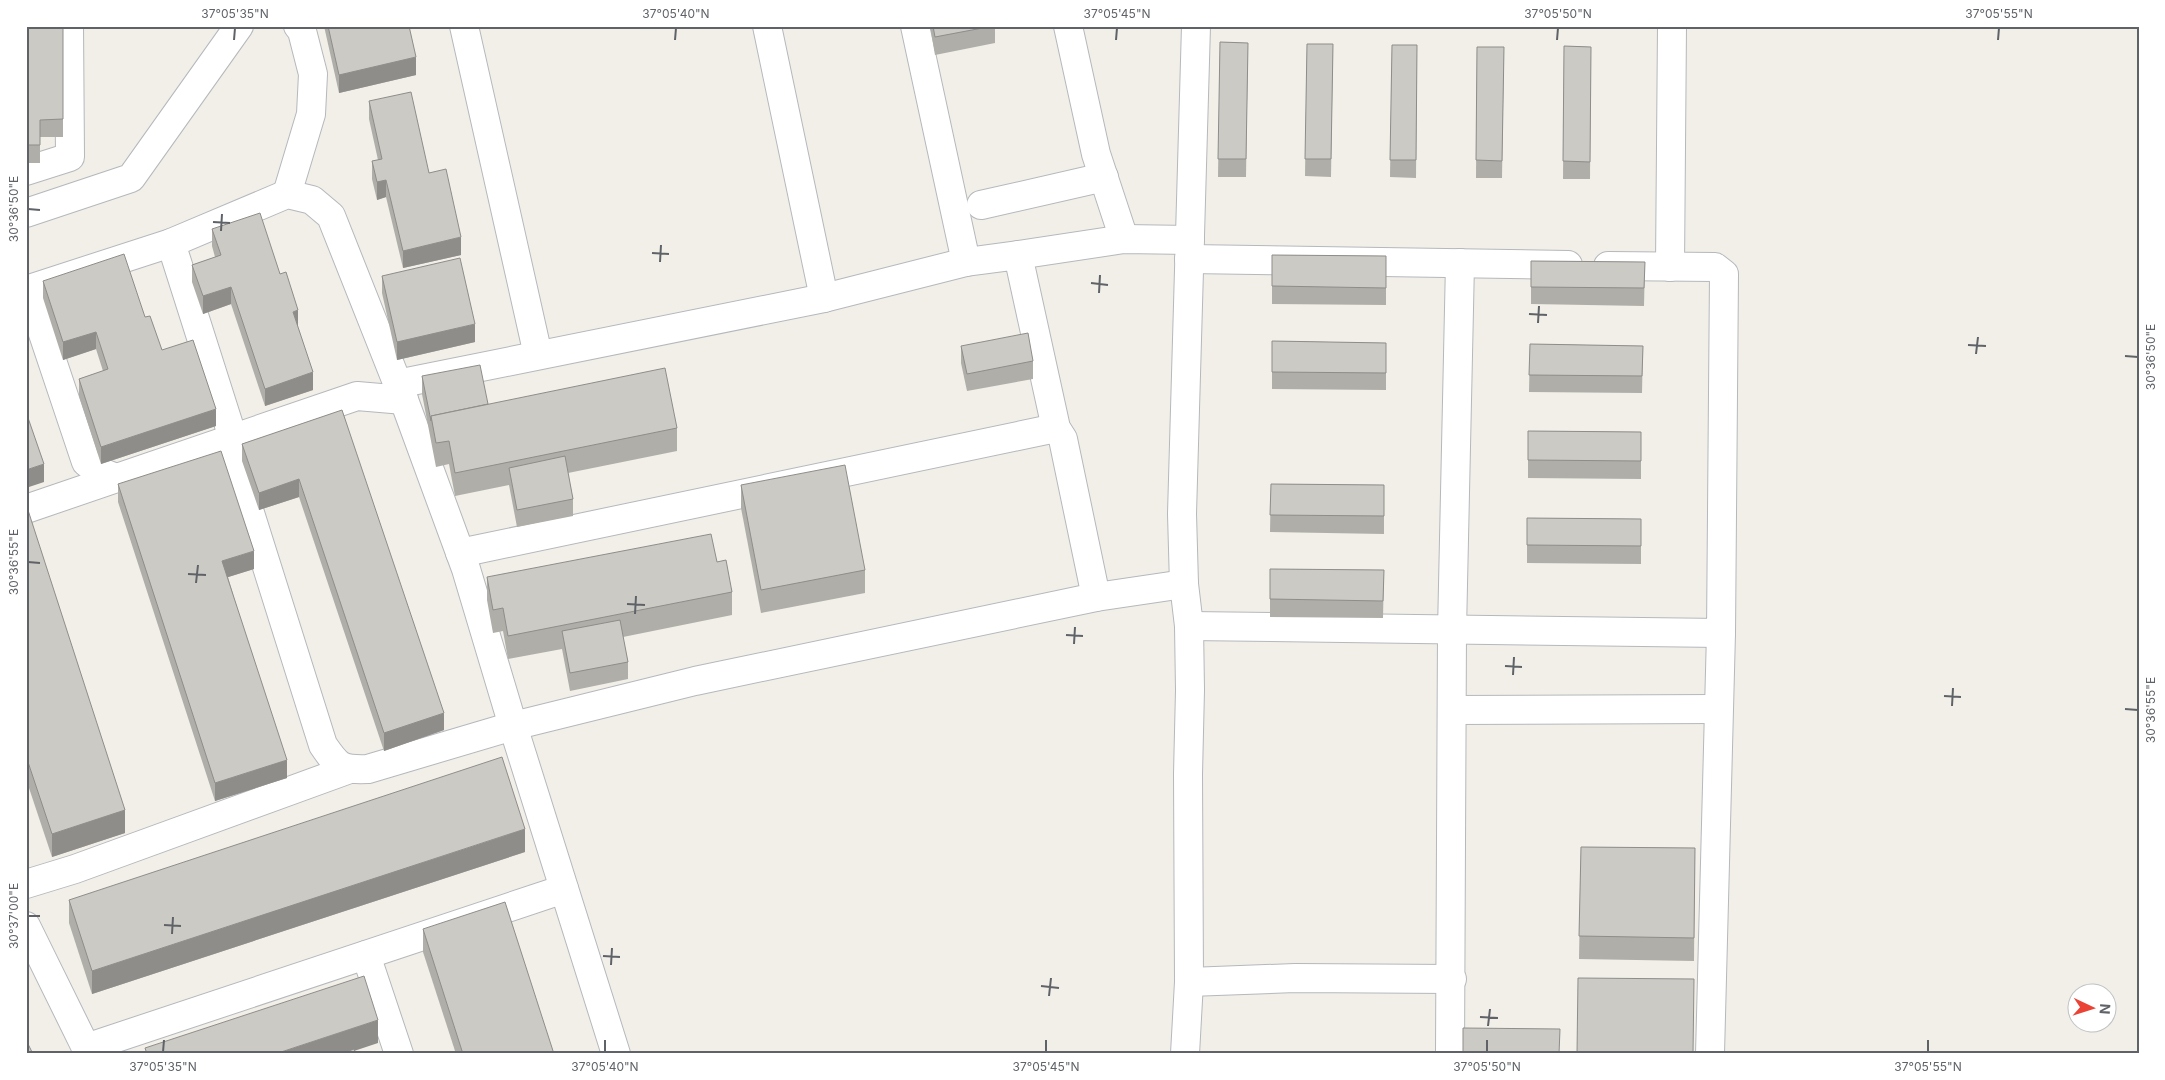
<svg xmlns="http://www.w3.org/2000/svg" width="2165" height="1080" viewBox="0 0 2165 1080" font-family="Inter,sans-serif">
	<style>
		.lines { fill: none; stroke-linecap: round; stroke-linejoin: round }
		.minor-casing { stroke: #b5b8bc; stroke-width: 30 }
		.minor { stroke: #fff; stroke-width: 28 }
		.wall { fill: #afaea9 }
		.shaded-wall { fill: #8f8d8a }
		.building { fill: #cccac5; stroke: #8f8d8a }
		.ticks { fill: none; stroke: #5f6368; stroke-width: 2 }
		.neatline { fill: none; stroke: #5f6368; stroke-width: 2 }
		.ticks-label { font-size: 12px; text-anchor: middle; fill: #5f6368 }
	</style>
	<rect width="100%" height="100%" fill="#f1efe8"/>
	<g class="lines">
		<g class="minor-casing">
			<g id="minor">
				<path d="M 464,26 L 538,355"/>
				<path d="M 767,26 L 824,298"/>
				<path d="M 915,26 L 966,262"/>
				<path d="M 1068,26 L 1096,154 L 1124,239"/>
				<path d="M 26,171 L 70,157 L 69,26"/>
				<path d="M 287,194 L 311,114 L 313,74 L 302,31 L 298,26"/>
				<path d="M 981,205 L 1104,177"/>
				<path d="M 26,213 L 131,178 L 239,26"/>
				<path d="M 171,243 L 233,438"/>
				<path d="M 1018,255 L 1124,239 L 1190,240"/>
				<path d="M 1189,259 L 1568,265"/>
				<path d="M 1670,267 L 1672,26"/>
				<path d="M 28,289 L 86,462 L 96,470 L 116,478"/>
				<path d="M 26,290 L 171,243 L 287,194 L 312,200 L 331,216 L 404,400 L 466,569 L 513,726 L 616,1054"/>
				<path d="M 397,384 L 824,298 L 966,262 L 1018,255 L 1056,428 L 1063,439 L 1096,597"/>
				<path d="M 227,440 L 323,745 C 338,767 341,770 368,769 L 513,726 L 695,681 L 1096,597 L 1184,584"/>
				<path d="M 26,509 L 357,396 L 404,400"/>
				<path d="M 460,553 L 1056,428"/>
				<path d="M 1189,626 L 1721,633 L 1724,274 L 1715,267 L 1608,266"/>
				<path d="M 1452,710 L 1717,709"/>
				<path d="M 26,884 L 75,869 L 347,770"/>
				<path d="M 26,926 L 89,1054"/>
				<path d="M 366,955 L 399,1054"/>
				<path d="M 1189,982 L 1295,978 L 1452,979"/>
				<path d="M 86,1048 L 564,889"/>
				<path d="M 1185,1054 L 1189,982 L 1188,774 L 1190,690 L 1189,626 L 1184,584 L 1182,514 L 1196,26"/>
				<path d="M 1450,1054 L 1452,631 L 1460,263"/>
				<path d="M 1710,1054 L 1721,633"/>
			</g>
		</g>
		<use href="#minor" class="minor"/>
	</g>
	<g class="wall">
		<path d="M 26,26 L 63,26 L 63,137 L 40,137 L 40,163 L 26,163 Z"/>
		<path d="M 324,26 L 409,26 L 416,75 L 339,93 Z"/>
		<path d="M 930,26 L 995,26 L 995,43 L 935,55 Z"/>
		<path d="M 1220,42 L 1248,43 L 1246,177 L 1218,177 Z"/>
		<path d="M 1307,44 L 1333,44 L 1331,177 L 1305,176 Z"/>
		<path d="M 1392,45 L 1417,45 L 1416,178 L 1390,177 Z"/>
		<path d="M 1564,46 L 1591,47 L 1590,179 L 1563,179 Z"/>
		<path d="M 1477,47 L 1504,47 L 1502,178 L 1476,178 Z"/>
		<path d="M 369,101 L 429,173 L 461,255 L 403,268 L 386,197 L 377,200 L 372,179 L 372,161 L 378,160 L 369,119 Z"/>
		<path d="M 212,229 L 298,328 L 313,390 L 265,406 L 231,304 L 203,314 L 192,282 L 192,265 L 215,257 L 212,246 Z"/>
		<path d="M 1272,255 L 1386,256 L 1386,305 L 1272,304 Z"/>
		<path d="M 1531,261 L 1645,262 L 1644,306 L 1531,304 Z"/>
		<path d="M 382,276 L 475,342 L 397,360 L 382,293 Z"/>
		<path d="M 43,281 L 145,317 L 162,350 L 216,426 L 101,464 L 79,396 L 79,379 L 103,371 L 96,349 L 63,360 L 43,298 Z"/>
		<path d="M 1272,341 L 1386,343 L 1386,390 L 1272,389 Z"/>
		<path d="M 1530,344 L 1643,346 L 1642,393 L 1529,392 Z"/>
		<path d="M 961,346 L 1033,361 L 1033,379 L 967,391 L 961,363 Z"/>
		<path d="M 422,376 L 488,404 L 677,428 L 677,451 L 568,473 L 573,499 L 573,516 L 517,527 L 509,485 L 455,496 L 449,464 L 436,467 L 422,394 Z"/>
		<path d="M 342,410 L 444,730 L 384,751 L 299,497 L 259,510 L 242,461 L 242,444 Z"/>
		<path d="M 1528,431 L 1641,432 L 1641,479 L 1528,478 Z"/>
		<path d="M 118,484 L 254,569 L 228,577 L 287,778 L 215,801 L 118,502 Z"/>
		<path d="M 1271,484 L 1384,485 L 1384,534 L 1270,532 Z"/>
		<path d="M 741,485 L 865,570 L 865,593 L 761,613 L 741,508 Z"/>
		<path d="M 26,508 L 125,833 L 52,857 L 26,779 Z"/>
		<path d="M 1527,518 L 1641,519 L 1641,564 L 1527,563 Z"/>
		<path d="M 717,562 L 732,592 L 732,615 L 623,637 L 628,662 L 628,679 L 570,691 L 562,649 L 508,659 L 503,631 L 493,633 L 487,600 L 487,577 Z"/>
		<path d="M 1270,569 L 1384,570 L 1383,618 L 1270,617 Z"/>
		<path d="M 1581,847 L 1695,848 L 1694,961 L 1579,959 Z"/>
		<path d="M 525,852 L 92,994 L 69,923 L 69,900 Z"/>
		<path d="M 423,929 L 554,1054 L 456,1054 L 423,952 Z"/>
	</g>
	<g class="shaded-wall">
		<path d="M 416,57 L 416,75 L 339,93 L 339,75 Z"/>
		<path d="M 386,180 L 386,197 L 377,200 L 377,182 Z"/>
		<path d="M 461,237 L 461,255 L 403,268 L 403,251 Z"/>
		<path d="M 231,287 L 231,304 L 203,314 L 203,296 Z"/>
		<path d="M 298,310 L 298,328 L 293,312 Z"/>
		<path d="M 475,324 L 475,342 L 397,360 L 397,342 Z"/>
		<path d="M 96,332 L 96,349 L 63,360 L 63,342 Z"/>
		<path d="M 313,372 L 313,390 L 265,406 L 265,389 Z"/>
		<path d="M 28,401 L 28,418 L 26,419 L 26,402 Z"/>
		<path d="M 216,409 L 216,426 L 101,464 L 101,447 Z"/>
		<path d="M 44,464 L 44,482 L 26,488 L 26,470 Z"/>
		<path d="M 299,479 L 299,497 L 259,510 L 259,493 Z"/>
		<path d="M 254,551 L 254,569 L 222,579 L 222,561 Z"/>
		<path d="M 444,713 L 444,730 L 384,751 L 384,733 Z"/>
		<path d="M 287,760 L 287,778 L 215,801 L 215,783 Z"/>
		<path d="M 125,810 L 125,833 L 52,857 L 52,834 Z"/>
		<path d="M 525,829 L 525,852 L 92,994 L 92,971 Z"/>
		<path d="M 378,1020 L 378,1043 L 345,1054 L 275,1054 Z"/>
	</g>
	<g class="building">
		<path d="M 26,26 L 63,26 L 63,119 L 40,120 L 40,145 L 26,145 Z"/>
		<path d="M 328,26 L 409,26 L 416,57 L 339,75 Z"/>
		<path d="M 933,26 L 993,26 L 935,37 Z"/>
		<path d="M 1220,42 L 1248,43 L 1246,159 L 1218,159 Z"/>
		<path d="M 1307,44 L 1333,44 L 1331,159 L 1305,159 Z"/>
		<path d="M 1392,45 L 1417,45 L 1416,160 L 1390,160 Z"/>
		<path d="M 1564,46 L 1591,47 L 1590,162 L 1563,161 Z"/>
		<path d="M 1477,47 L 1504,47 L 1502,161 L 1476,160 Z"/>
		<path d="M 411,92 L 429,173 L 446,169 L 461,237 L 403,251 L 386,180 L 377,182 L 372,161 L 382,159 L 369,101 Z"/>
		<path d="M 260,213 L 280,274 L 286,272 L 298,310 L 293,312 L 313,372 L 265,389 L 231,287 L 203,296 L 192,265 L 221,255 L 212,229 Z"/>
		<path d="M 124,254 L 145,317 L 150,316 L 162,350 L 193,340 L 216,409 L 101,447 L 79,379 L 108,369 L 96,332 L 63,342 L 43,281 Z"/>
		<path d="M 1272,255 L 1386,256 L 1386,288 L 1272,286 Z"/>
		<path d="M 460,258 L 475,324 L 397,342 L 382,276 Z"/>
		<path d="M 1531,261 L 1645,262 L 1644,288 L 1531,287 Z"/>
		<path d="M 1028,333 L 1033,361 L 967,374 L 961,346 Z"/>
		<path d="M 1272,341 L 1386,343 L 1386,373 L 1272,372 Z"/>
		<path d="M 1530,344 L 1643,346 L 1642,376 L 1529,375 Z"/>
		<path d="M 480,365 L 488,404 L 431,416 L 431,421 L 422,376 Z"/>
		<path d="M 665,368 L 677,428 L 455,473 L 449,441 L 436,443 L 431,416 Z"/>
		<path d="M 342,410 L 444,713 L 384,733 L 299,479 L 259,493 L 242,444 Z"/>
		<path d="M 26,412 L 44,464 L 26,470 Z"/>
		<path d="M 1528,431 L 1641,432 L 1641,461 L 1528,460 Z"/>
		<path d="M 221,451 L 254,551 L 222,561 L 287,760 L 215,783 L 118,484 Z"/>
		<path d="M 565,456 L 573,499 L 517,510 L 509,468 Z"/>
		<path d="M 845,465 L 865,570 L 761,590 L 741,485 Z"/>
		<path d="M 1271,484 L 1384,485 L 1384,516 L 1270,515 Z"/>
		<path d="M 27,507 L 125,810 L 52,834 L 26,756 L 26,508 Z"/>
		<path d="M 1527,518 L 1641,519 L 1641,546 L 1527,545 Z"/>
		<path d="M 711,534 L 717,562 L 726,560 L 732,592 L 508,636 L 503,608 L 493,610 L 487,577 Z"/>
		<path d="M 1270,569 L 1384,570 L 1383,601 L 1270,599 Z"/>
		<path d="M 620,620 L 628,662 L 570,673 L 562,631 Z"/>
		<path d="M 502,757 L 525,829 L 92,971 L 69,900 Z"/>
		<path d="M 1581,847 L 1695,848 L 1694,938 L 1579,936 Z"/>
		<path d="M 505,902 L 554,1054 L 463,1054 L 423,929 Z"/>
		<path d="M 364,976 L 378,1020 L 275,1054 L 147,1054 L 145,1048 Z"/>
		<path d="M 1578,978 L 1694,979 L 1693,1054 L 1577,1054 Z"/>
		<path d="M 1463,1028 L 1560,1029 L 1559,1054 L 1463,1054 Z"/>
		<path d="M 26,1040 L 33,1054 L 26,1054 Z"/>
		<path d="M 354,1049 L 356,1054 L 341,1054 Z"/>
	</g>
	<path class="ticks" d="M 234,40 L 235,28M 675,40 L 676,28M 1116,40 L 1117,28M 1557,40 L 1558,28M 1998,40 L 1999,28M 28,209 L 40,210M 213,222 L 230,223M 221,231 L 222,214M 652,253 L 669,254M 660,262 L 661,245M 1091,283 L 1108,285M 1099,293 L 1100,275M 1529,314 L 1547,315M 1538,323 L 1539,306M 1968,345 L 1986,346M 1976,354 L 1978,337M 2125,356 L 2138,357M 28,562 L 40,563M 188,574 L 206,575M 196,583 L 198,565M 627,604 L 645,605M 635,614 L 636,596M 1066,635 L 1083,636M 1074,644 L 1075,627M 1505,666 L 1522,667M 1513,675 L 1514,657M 1944,696 L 1961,697M 1952,706 L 1953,688M 2125,709 L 2138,710M 28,916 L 40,916M 164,925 L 181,926M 172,934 L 173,917M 603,956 L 620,957M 611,965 L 612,948M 1041,986 L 1059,988M 1049,996 L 1051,978M 1480,1017 L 1498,1018M 1488,1026 L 1490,1009M 163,1052 L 164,1040M 605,1052 L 605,1040M 1046,1052 L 1046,1040M 1487,1052 L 1487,1040M 1928,1052 L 1928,1040"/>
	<rect width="2165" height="1080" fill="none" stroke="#ffffff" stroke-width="55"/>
	<g transform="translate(2092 1008) rotate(94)"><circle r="24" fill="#ffffff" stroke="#bfc1c3"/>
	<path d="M0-4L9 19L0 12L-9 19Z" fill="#ea4335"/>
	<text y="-8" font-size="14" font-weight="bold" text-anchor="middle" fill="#5f6368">N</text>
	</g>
	<rect x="28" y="28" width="2110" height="1024" class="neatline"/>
	<g class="ticks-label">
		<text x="235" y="18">37°05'35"N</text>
		<text x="676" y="18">37°05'40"N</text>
		<text x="1117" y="18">37°05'45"N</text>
		<text x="1558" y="18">37°05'50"N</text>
		<text x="1999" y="18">37°05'55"N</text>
		<text transform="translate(14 209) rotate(-90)" y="4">30°36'50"E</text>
		<text transform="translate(2151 357) rotate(-90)" y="4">30°36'50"E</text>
		<text transform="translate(14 562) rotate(-90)" y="4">30°36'55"E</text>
		<text transform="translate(2151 710) rotate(-90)" y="4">30°36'55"E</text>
		<text transform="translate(14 916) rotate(-90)" y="4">30°37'00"E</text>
		<text x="163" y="1071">37°05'35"N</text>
		<text x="605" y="1071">37°05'40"N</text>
		<text x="1046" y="1071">37°05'45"N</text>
		<text x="1487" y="1071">37°05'50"N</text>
		<text x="1928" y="1071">37°05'55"N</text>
	</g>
</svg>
